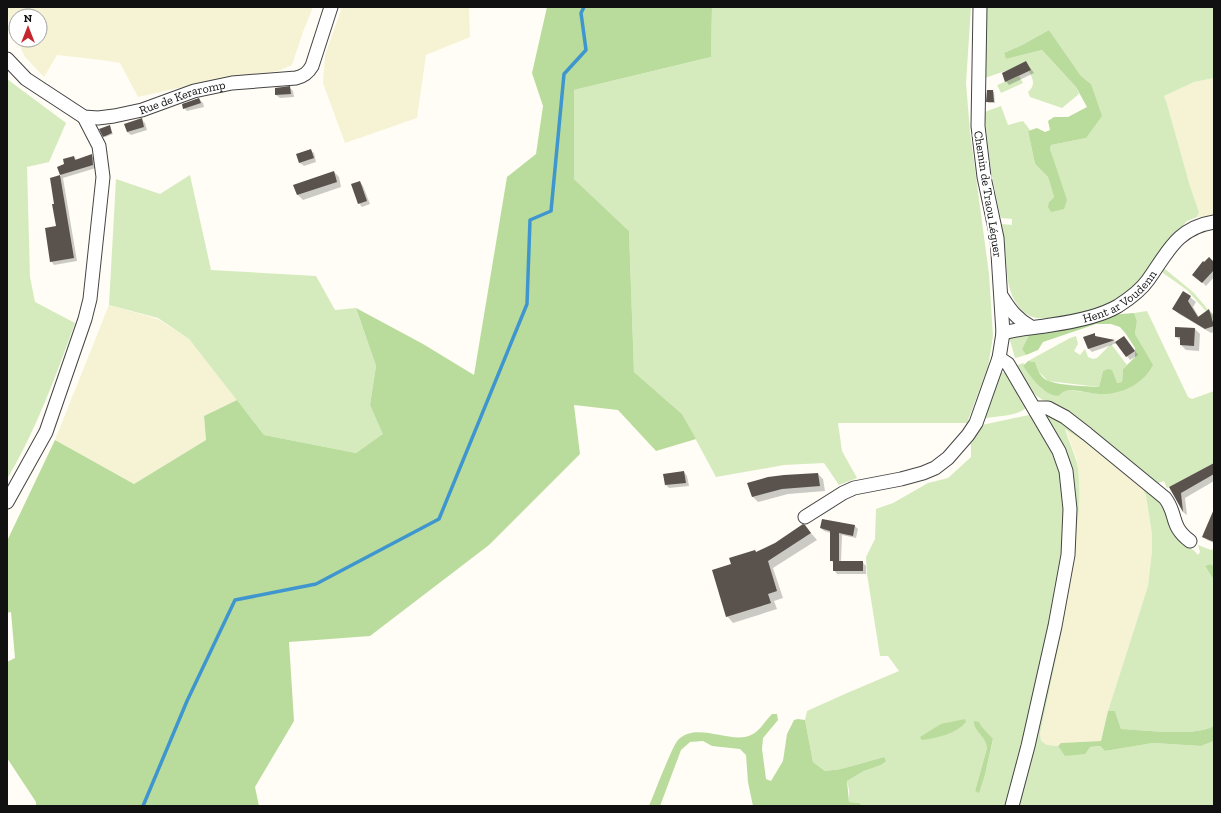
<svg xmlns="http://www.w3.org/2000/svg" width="1221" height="813" viewBox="0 0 1221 813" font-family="'Zilla Slab',serif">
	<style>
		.farmland { fill: #f6f3d4 }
		.green { fill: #d5ebbd; fill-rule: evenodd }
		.forest { fill: #b9dc9c }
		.shadow { fill: #0003 }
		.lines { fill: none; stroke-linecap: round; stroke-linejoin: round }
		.stream { stroke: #3f96cf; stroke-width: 3.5 }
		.building { fill: #5a524d }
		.street-casing { stroke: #444; stroke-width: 15 }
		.street { stroke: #fff; stroke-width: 13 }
		.labels { text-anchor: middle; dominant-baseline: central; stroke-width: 4; stroke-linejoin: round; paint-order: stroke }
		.street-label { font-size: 12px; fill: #111; stroke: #fff }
	</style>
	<rect width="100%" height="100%" fill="#fffdf5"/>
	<g class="farmland">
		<path d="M 7,7 L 313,7 L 303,32 L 292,65 L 278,71 L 201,83 L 138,97 L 120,63 L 102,60 L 57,55 L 44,77 L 25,57 L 17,40 L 40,40 L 40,16 L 16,16 L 16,38 L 9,24 Z"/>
		<path d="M 342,7 L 469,7 L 470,37 L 426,55 L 417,118 L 345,143 L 323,83 L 325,55 Z"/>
		<path d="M 1214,78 L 1214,216 L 1197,217 L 1199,212 L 1190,186 L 1167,104 L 1164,96 L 1194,82 Z"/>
		<path d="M 109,305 L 158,319 L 189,339 L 237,400 L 204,416 L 206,440 L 134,484 L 55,440 Z"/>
		<path d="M 1065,428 L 1088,444 L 1143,489 L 1146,496 L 1152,534 L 1152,551 L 1148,586 L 1108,711 L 1101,741 L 1061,743 L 1058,746 L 1047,745 L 1041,741 L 1040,734 L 1071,580 L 1077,525 L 1079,487 L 1078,469 L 1076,457 Z"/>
	</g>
	<g class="green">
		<path d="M 712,7 L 971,7 L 966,83 L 970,132 L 989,274 L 993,336 L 988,367 L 967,423 L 838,423 L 842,451 L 857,478 L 839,485 L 824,463 L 784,465 L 716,477 L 682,414 L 634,372 L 629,231 L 574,179 L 574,90 L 711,57 Z"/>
		<path d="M 984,7 L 1214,7 L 1214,78 L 1194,82 L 1164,96 L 1167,104 L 1190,186 L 1199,212 L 1197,217 L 1187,221 L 1180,229 L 1133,288 C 1126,294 1119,299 1110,303 C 1094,311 1044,325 1028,315 C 1009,303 1007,279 1006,260 C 1005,253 1005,246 1004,239 C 1003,234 1001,229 1002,224 L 1012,225 L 1012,219 L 1001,218 L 1000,215 L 991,172 L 985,119 L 985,114 L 987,111 L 1001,106 L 1008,125 L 1023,121 L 1030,130 L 1028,131 L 1035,164 L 1048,177 L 1054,197 L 1049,202 L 1064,209 L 1050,149 L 1051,145 L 1086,138 L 1091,84 L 1081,76 L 1049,30 L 1022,45 L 1004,53 L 1006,59 L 1042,50 L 1076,87 L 1079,94 L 1062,108 L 1030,97 L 1028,92 C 1036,84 1033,80 1029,71 L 1031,70 L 1026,61 L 1008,70 L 982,79 Z"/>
		<path d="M 1019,76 L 1023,83 L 1001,93 L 997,85 Z"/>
		<path d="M 7,79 L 66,123 L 49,162 L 27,167 L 30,277 L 35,302 L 75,323 C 56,376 36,430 7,479 Z"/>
		<path d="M 190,175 L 211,270 L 316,276 L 335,310 L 356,308 L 376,366 L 370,405 L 384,434 L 356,453 L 264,435 L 189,339 L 158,318 L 109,305 L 116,179 L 160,194 Z"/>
		<path d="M 1165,269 L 1194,293 L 1214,317 L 1214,322 L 1213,319 L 1187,290 L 1163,273 L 1163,270 Z"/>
		<path d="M 1147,311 L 1188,397 L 1192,399 L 1214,391 L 1214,463 L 1167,488 L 1164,481 L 1158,483 L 1119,453 L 1037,396 L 1028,388 L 1016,368 L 1018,365 L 1023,363 L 1025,365 L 1023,366 L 1042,389 L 1058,396 L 1066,390 L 1105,394 L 1152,365 L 1135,334 L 1137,321 L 1134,313 Z"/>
		<path d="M 1030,333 L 1022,349 L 1026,355 L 1015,358 L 1009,337 Z"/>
		<path d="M 1076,336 L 1078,344 L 1074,351 L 1080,355 L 1085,349 L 1088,357 L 1093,359 L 1097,358 L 1111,344 L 1127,365 L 1123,369 L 1122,382 L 1117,383 L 1107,369 L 1103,371 L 1099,387 L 1048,381 L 1037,370 L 1035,362 L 1028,361 L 1070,338 Z"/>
		<path d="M 1006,372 L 1028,406 C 1020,416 999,416 987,418 L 985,417 L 997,377 L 1001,373 Z"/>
		<path d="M 1043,412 L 1059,419 L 1162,501 C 1164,507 1167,514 1169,521 C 1170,525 1170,530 1172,533 C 1176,541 1191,545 1198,555 L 1200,552 L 1198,545 L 1211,550 L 1214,549 L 1214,566 L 1210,564 L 1205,566 L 1214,580 L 1214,726 C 1195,737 1143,730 1121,729 L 1115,711 L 1108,711 L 1148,586 L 1152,551 L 1152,534 L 1146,496 L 1143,489 L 1114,465 L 1088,444 L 1065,429 C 1069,443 1076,455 1078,469 C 1081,495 1078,520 1075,545 C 1068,609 1053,672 1040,734 L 1041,741 L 1047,745 L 1058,746 L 1066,756 L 1090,747 L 1100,746 L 1105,751 L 1153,743 L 1201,746 L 1214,741 L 1214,806 L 1016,806 L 1023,783 L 1073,488 Z"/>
		<path d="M 1029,415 L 1034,417 L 1047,435 L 1065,480 L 1064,566 L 1009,806 L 864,806 L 859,803 L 849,802 L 849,790 L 847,781 L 864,771 L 881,765 L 884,757 L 841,769 L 825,771 L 813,762 L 805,720 L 807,711 L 847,693 L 899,671 L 888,656 L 880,656 L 867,574 L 866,557 L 875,539 L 876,509 L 893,503 L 928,483 L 948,478 L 971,457 L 971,446 L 969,440 L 982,425 ZM 974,725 L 980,726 L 993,740 L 985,775 L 979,792 L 975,791 L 987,748 L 987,742 Z"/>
	</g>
	<g class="forest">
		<path d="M 547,7 L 712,7 L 711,57 L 574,90 L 574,179 L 629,231 L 634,372 L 682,414 L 696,439 L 656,451 L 618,410 L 574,405 L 580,454 L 489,545 L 370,636 L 289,642 L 294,721 L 255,787 L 259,806 L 36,806 L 36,802 L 7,758 L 7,662 L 15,658 L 11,612 L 7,613 L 7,541 L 55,440 L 134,484 L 206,440 L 204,416 L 237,400 L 264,435 L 356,453 L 383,434 L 370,405 L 376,366 L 356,308 L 423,344 L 474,375 L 507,177 L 536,154 L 543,106 L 532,73 Z"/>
		<path d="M 1049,30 L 1081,76 L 1091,84 L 1102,116 L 1086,138 L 1051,145 L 1050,149 L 1067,200 L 1064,209 L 1051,212 L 1048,207 L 1049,202 L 1054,197 L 1048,177 L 1035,164 L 1028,131 L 1037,128 L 1045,132 L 1050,130 L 1048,121 L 1054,117 L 1068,117 L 1087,107 L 1076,87 L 1042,50 L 1006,59 L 1004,53 L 1022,45 Z"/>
		<path d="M 1134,313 L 1137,321 L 1135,334 L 1153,365 C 1144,383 1124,393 1105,394 C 1096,395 1072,388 1065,391 C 1063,392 1060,395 1058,396 C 1042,394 1032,378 1023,366 L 1028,361 L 1035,362 C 1037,369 1041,379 1049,381 C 1063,386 1084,386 1099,387 L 1103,371 L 1107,369 L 1112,370 L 1117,383 L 1122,382 L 1123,369 L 1135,357 L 1135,348 L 1126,334 L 1120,327 L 1111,324 L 1096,324 L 1043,342 L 1038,350 L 1026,355 L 1022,349 L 1030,333 L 1110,315 Z"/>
		<path d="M 1210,564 L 1214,566 L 1214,580 L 1205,566 Z"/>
		<path d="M 1108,711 L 1115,711 L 1121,729 C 1144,730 1195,737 1214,726 L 1214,741 L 1201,746 L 1153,743 L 1105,751 L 1100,746 L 1090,747 L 1085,754 L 1065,756 L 1058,746 L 1061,743 L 1101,741 Z"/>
		<path d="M 772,714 L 777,714 L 778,720 L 763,738 L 762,749 L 766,779 L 771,781 L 783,761 L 787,734 L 794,720 L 798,719 L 805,720 L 813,762 L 825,771 L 841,769 L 884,757 L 886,761 L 881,765 L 864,771 L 847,781 L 849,802 L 859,803 L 864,806 L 753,806 L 748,782 L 746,755 L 740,749 L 712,746 L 703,741 L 690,742 L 681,750 L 660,806 L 649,806 C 654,795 673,743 679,739 C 699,721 733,746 753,734 C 760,730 766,720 772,714 Z"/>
		<path d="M 965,719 L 966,722 C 956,734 937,738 922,740 L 920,737 L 941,724 Z"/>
		<path d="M 974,721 L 979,722 L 981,726 L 993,739 L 985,775 L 979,793 L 975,791 L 987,748 C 987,737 973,731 974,721 Z"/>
	</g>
	<g class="shadow">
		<path d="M 1026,62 L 1034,73 L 1009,85 L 1006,81 Z"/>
		<path d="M 290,88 L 293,91 L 294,97 L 280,98 L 276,95 Z"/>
		<path d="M 992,91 L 994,92 L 995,103 L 989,103 L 987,102 Z"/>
		<path d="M 199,99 L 203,103 L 204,107 L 187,111 L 184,108 Z"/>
		<path d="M 141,119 L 145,123 L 147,130 L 131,135 L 127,132 Z"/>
		<path d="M 109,126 L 113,134 L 105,137 L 104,136 Z"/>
		<path d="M 310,150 L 314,153 L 316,162 L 304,166 L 300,163 L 297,154 Z"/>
		<path d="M 92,156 L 95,159 L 96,168 L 63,178 L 77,261 L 54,265 L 51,261 L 57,227 L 56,204 L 51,179 L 61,176 L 58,167 L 66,165 L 74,157 L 77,160 Z"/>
		<path d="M 334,172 L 339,177 L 341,187 L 303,200 L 298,195 L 294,185 Z"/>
		<path d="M 360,182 L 363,186 L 370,204 L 362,207 L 359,203 Z"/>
		<path d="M 1214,263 L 1214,277 L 1206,286 L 1194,274 Z"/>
		<path d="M 1190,297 L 1196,302 L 1193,307 L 1199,317 L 1209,310 L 1214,315 L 1214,332 L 1211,333 L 1179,314 L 1173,309 Z"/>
		<path d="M 1195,329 L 1200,334 L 1199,351 L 1186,350 L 1181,345 L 1181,341 L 1176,337 Z"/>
		<path d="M 1094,334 L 1097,337 L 1114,341 L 1116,343 L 1124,337 L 1138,355 L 1130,360 L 1117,343 L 1092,352 L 1089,349 L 1085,338 Z"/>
		<path d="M 1214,464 L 1214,481 L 1185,498 L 1187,515 L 1183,512 L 1171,488 Z"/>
		<path d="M 684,472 L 687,476 L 689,486 L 669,488 L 666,485 Z"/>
		<path d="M 818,474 L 823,479 L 825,491 L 788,494 L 758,502 L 752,496 Z"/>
		<path d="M 823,520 L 855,526 L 858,529 L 856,538 L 842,535 L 841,562 L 862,562 L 866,566 L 866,574 L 837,574 L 834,570 L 834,563 L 831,560 L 831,533 L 824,531 L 821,528 Z"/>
		<path d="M 805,526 L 817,540 L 773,568 L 783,598 L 774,601 L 777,609 L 733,623 L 727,616 L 732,565 L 755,551 L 757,553 L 775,544 Z"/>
		<path d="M 1214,527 L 1214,543 L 1207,540 L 1203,537 Z"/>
	</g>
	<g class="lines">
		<path class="stream" d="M 143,806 L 187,701 L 235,600 L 316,584 L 439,519 L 527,304 L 530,220 L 551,211 L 564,74 L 586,50 L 581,13 L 584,7"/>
	</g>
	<g class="building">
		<path d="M 1026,61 L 1031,70 L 1005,82 L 1002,73 Z"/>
		<path d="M 290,86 L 291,94 L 275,95 L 275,88 Z"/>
		<path d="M 987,90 L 993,90 L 994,102 L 986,102 Z"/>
		<path d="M 199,98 L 201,103 L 183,109 L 182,104 Z"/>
		<path d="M 142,118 L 144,127 L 127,132 L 124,124 Z"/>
		<path d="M 110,125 L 112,133 L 103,137 L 99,129 Z"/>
		<path d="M 311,149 L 314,158 L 299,163 L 296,154 Z"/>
		<path d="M 92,154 L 93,165 L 60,175 L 57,167 L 64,164 L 63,159 L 74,156 L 75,160 Z"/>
		<path d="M 334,171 L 337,182 L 297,195 L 293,185 Z"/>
		<path d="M 60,175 L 74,258 L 50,262 L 45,228 L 56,226 L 52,204 L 54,204 L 50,178 Z"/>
		<path d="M 360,181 L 367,201 L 358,204 L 351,184 Z"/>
		<path d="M 1209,257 L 1214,262 L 1214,270 L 1202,283 L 1192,275 L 1203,261 L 1204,262 Z"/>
		<path d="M 1183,291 L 1191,296 L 1188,301 L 1198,317 L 1209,309 L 1214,326 L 1205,329 L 1172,309 Z"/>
		<path d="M 1175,327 L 1195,328 L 1194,346 L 1180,345 L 1180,337 L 1175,337 Z"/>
		<path d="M 1095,333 L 1095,336 L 1115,340 L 1088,349 L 1083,337 Z"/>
		<path d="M 1124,336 L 1135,351 L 1126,357 L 1115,342 Z"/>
		<path d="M 1214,463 L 1214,474 L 1181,493 L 1183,512 L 1169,487 Z"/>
		<path d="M 684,471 L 686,483 L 665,485 L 663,474 Z"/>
		<path d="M 818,473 L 820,486 L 782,489 L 752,497 L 747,483 L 768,477 L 784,475 Z"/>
		<path d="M 1214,509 L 1214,542 L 1202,537 Z"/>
		<path d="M 822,519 L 855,525 L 853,536 L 839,533 L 839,561 L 830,561 L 830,531 L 820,528 Z"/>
		<path d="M 803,524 L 805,525 L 811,533 L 768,561 L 777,591 L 768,594 L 771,603 L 726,617 L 712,570 L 731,564 L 729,558 L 755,550 L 756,552 L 775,543 Z"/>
		<rect x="833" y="561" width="30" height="10"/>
	</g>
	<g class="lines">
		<g class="street-casing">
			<g id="street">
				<path id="s1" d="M 7,59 L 26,79 L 84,117 L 98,118 L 114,116 L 142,110 L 194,91 L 232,83 L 296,78 C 304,76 308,73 312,66 L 331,7"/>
				<path d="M 1002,297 C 1010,310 1017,319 1031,327"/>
				<path id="s2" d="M 1003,333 C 1021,328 1034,328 1051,325 C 1072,322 1101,316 1118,306 C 1129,299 1141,290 1148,280 C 1168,252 1177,228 1214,222"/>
				<path d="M 999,358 L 1008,364 L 1059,451 L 1066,471 L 1070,509 L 1068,555 L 1055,626 L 1028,746 L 1012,806"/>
				<path d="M 1034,408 L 1048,408 L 1065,417 L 1087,434 L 1165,498 C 1178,515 1169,525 1190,541"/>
				<path d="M 7,502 L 46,432 L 85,319 L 90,299 L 103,177 L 99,146 L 84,117"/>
				<path d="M 805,517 L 843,493 L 854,488 L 901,479 L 923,473 L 935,468 L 948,458 L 968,435 L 976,423 L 999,358 L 1003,333 L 997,238 L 984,177 L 978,126 L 980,7"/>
			</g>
		</g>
		<use href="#street" class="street"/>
	</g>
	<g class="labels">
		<g class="street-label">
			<text stroke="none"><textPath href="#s1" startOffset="198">Rue de Keraromp</textPath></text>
			<text transform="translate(988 194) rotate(81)">Chemin de Traou Léguer</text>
			<text stroke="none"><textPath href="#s2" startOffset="125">Hent ar Voudenn</textPath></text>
		</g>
	</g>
	<rect width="1221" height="813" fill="none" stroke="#111111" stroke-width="16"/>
	<g transform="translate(28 28)"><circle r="19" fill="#ffffff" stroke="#a0a0a0"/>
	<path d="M0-3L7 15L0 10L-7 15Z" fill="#c4262e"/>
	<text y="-6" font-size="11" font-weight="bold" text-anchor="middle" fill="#111111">N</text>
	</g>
</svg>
